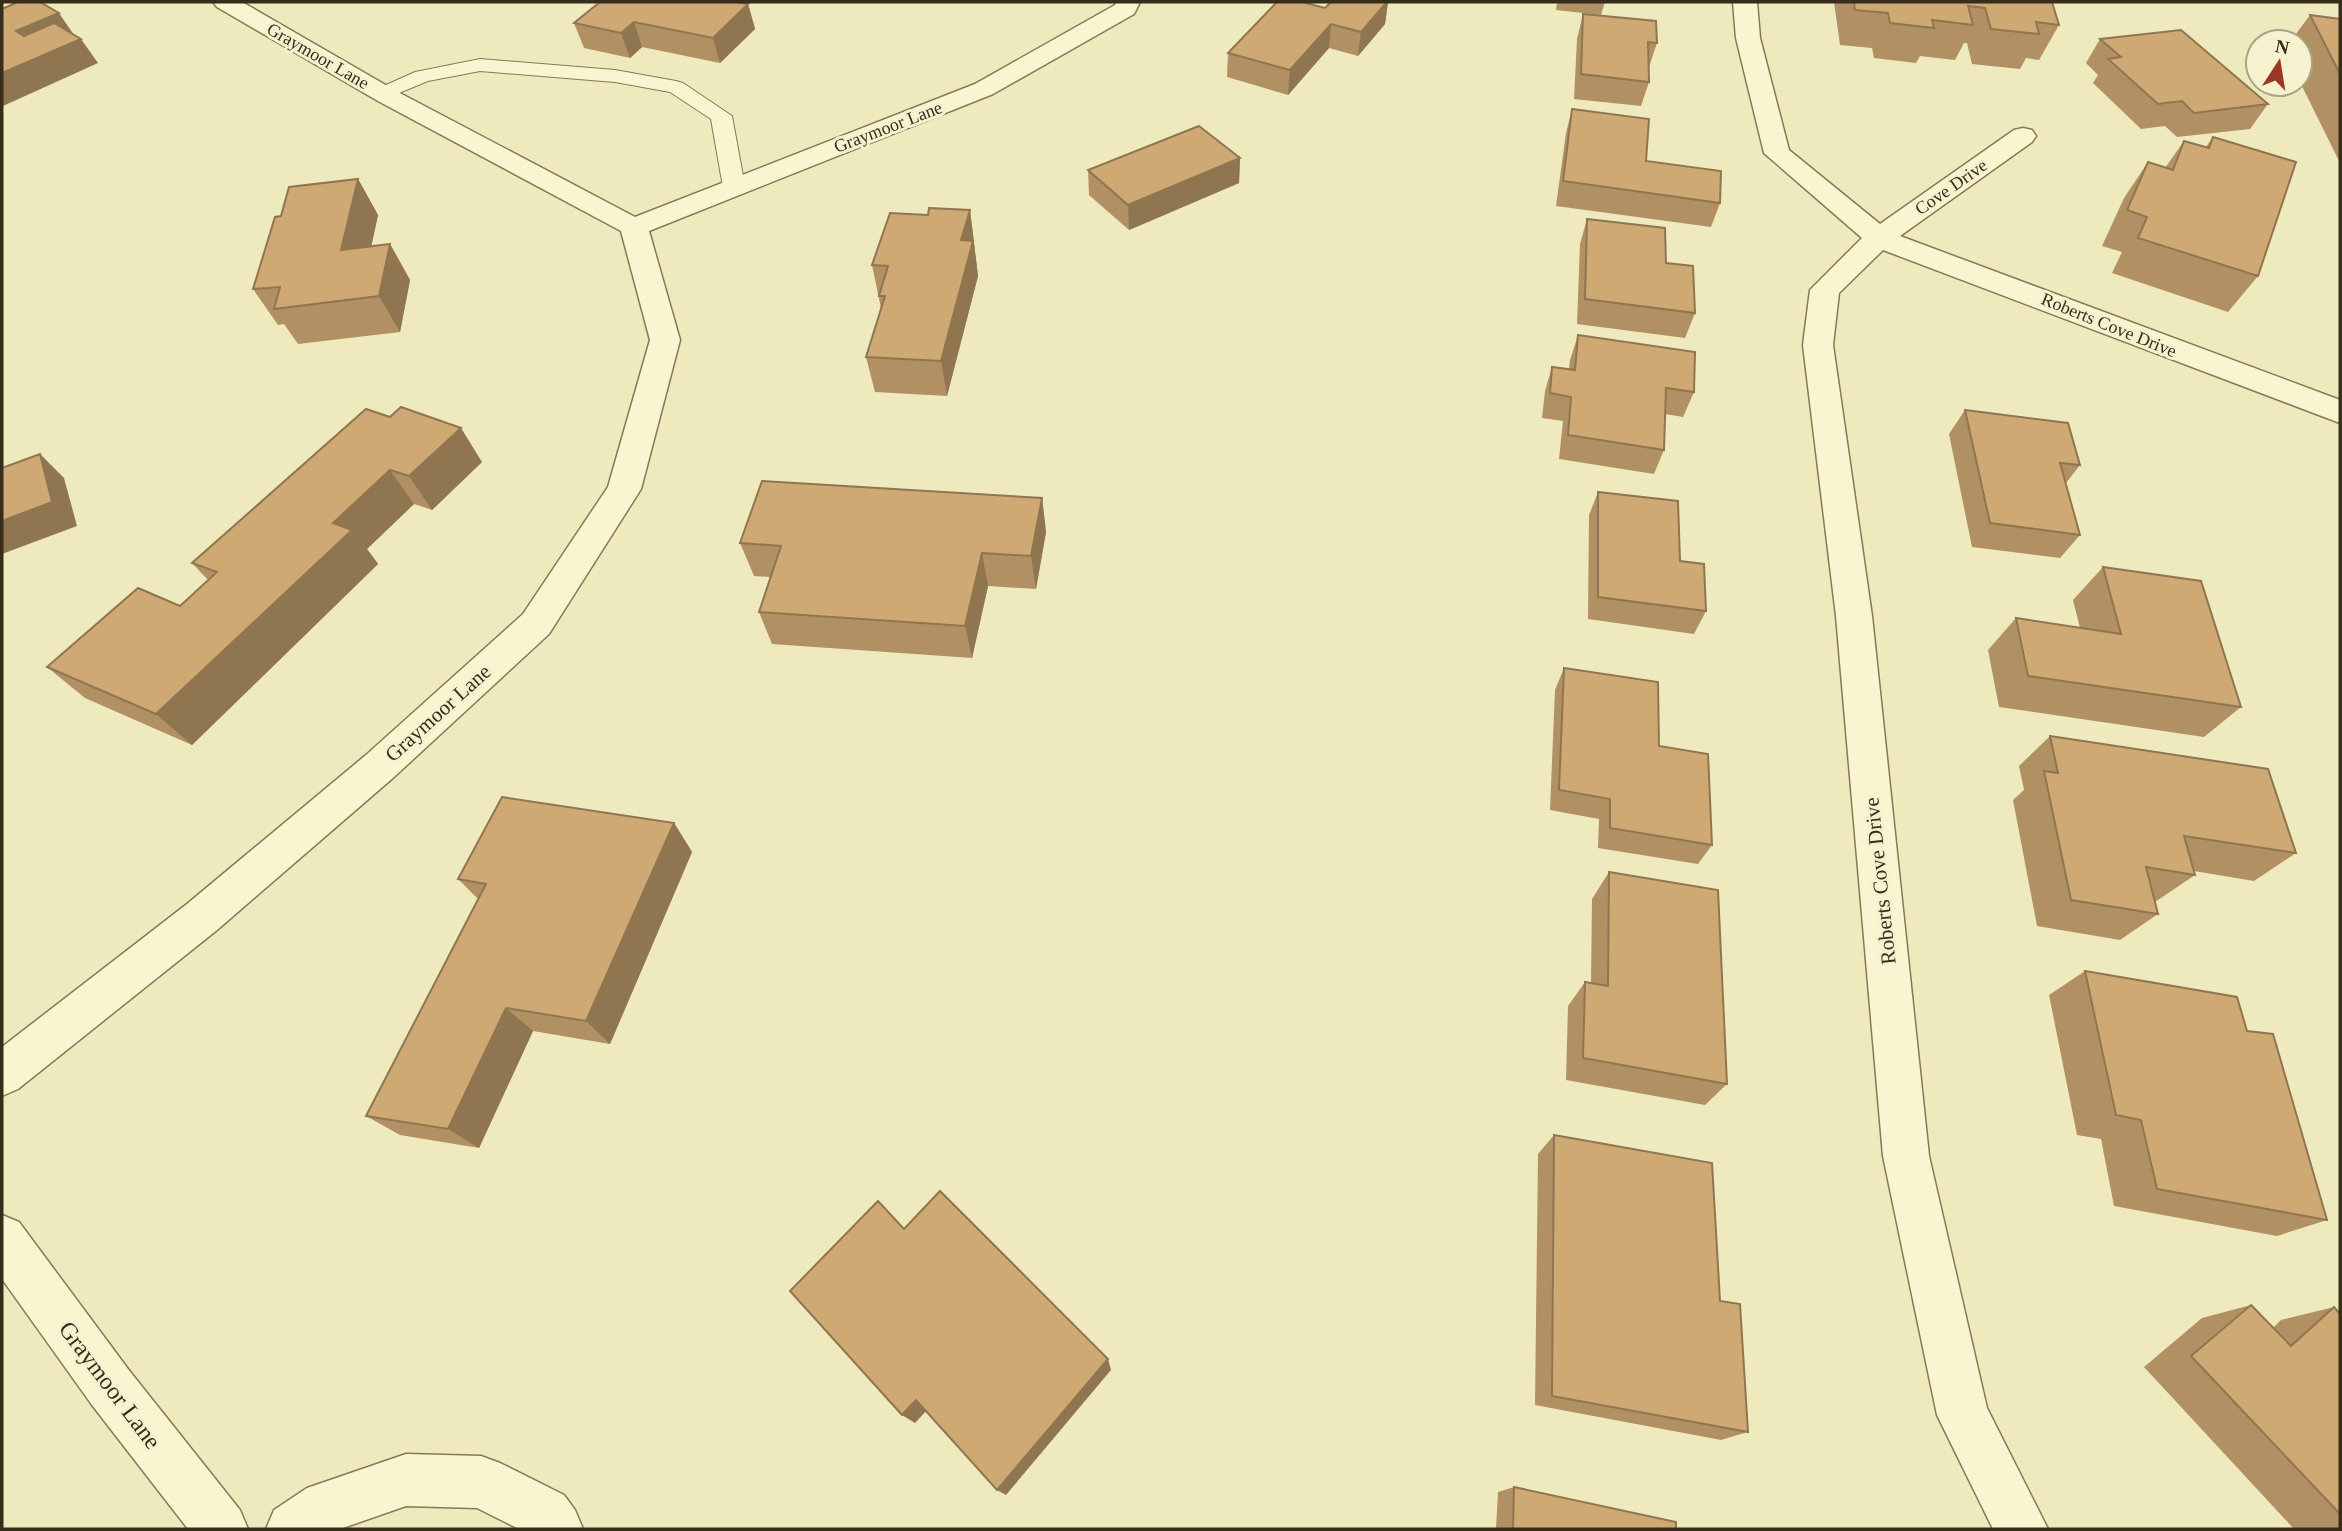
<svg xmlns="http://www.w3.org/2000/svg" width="2342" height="1531" viewBox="0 0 2342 1531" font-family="'Times New Roman',serif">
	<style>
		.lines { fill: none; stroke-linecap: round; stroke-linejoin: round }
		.lane-casing { stroke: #877956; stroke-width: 2 }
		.street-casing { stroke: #877956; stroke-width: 3 }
		.lane { fill: #f9f5d1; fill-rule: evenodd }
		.street { fill: #f9f5d1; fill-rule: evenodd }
		.wall { fill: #b19163 }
		.shaded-wall { fill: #907650 }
		.building { fill: #cea973; stroke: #907650; stroke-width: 2 }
		.labels { text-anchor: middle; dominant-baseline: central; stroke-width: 6; stroke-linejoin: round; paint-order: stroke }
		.far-street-label { font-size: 18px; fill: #362d1c; stroke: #f6f1ce }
		.street-label { font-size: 21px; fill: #362d1c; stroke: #f6f1ce }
		.near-street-label { font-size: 24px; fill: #362d1c; stroke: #f6f1ce }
	</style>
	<rect width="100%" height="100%" fill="#efe9be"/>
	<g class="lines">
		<g class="lane-casing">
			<path id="lane" d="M 480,59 L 615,70 L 676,81 L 683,83 L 732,116 L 745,187 L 742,192 L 726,192 L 723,187 L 711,119 L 670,92 L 615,82 L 480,71 L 428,81 L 382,100 L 375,98 L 372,94 L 375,90 L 415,72 Z"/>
		</g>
		<g class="street-casing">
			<g id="street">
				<path d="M 213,2 L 242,2 L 396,91 L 635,217 L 975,84 L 1115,5 L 1116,2 L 1140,2 L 1134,14 L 993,94 L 649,231 L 680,340 L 641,489 L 549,634 L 394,777 L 217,930 L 18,1089 L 2,1096 L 2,1047 L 187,904 L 366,755 L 523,614 L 608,487 L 650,340 L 621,231 L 378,101 L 217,7 Z"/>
				<path d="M 1733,2 L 1757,2 L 1760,38 L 1789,150 L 1880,224 L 2014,130 L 2023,128 L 2032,130 L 2036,136 L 2032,142 L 1900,236 L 2340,400 L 2340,423 L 1883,250 L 1839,293 L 1833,345 L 1872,616 L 1929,1156 L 1987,1408 L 2048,1529 L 1993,1529 L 1937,1415 L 1883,1156 L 1836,616 L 1803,345 L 1810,290 L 1862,238 L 1764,153 L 1736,38 Z"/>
				<path d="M 2,1215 L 19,1222 L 128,1369 L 240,1510 L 248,1529 L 188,1529 L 92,1405 L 2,1279 Z"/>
				<path d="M 406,1454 L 481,1456 L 500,1463 L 564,1495 L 575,1510 L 583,1529 L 519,1529 L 477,1508 L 406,1506 L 340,1529 L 266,1529 L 274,1510 L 307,1488 Z"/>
			</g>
		</g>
		<use href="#lane" class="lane"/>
		<use href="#street" class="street"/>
	</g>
	<g class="wall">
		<path d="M 1331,2 L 1388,2 L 1385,24 L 1358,56 L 1329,48 L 1288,95 L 1227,77 L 1228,53 L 1325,8 Z"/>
		<path d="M 1557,2 L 1605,2 L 1601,15 L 1556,10 Z"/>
		<path d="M 1834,2 L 2052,2 L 2059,25 L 2039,60 L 2026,58 L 2020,69 L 1972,64 L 1967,43 L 1964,43 L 1955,60 L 1920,56 L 1916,63 L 1874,58 L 1872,48 L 1840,45 Z"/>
		<path d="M 748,4 L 755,29 L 720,63 L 642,47 L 630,58 L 584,48 L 574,23 Z"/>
		<path d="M 1583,14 L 1657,43 L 1649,67 L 1649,82 L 1641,106 L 1574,99 L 1577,39 Z"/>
		<path d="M 2310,15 L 2340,19 L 2340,160 L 2338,159 L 2300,82 L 2300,42 L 2290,42 Z"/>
		<path d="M 2100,39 L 2268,104 L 2250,129 L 2177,137 L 2165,126 L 2141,129 L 2093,83 L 2098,75 L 2086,63 Z"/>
		<path d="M 1572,109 L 1646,161 L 1720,203 L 1711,227 L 1556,206 L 1566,133 Z"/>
		<path d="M 2213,137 L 2258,276 L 2228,312 L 2112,273 L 2122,252 L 2102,246 L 2124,198 L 2148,162 L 2165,168 L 2184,141 L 2206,147 Z"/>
		<path d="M 1240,158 L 1239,183 L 1129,230 L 1089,195 L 1088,170 Z"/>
		<path d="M 358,179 L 378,215 L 371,247 L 390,244 L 410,280 L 400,332 L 298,344 L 284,324 L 278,325 L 253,289 L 281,216 Z"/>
		<path d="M 970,210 L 978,276 L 947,396 L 875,392 L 866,357 L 881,308 L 872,265 L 928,215 Z"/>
		<path d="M 1587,219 L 1666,263 L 1695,313 L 1685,338 L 1577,324 L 1580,244 Z"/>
		<path d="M 1578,335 L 1694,392 L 1683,417 L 1665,414 L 1664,450 L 1654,474 L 1559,459 L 1563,421 L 1542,418 L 1545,391 L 1552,367 L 1569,369 L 1570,360 Z"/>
		<path d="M 1965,410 L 2080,465 L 2066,483 L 2080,535 L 2060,558 L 1972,547 L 1949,434 Z"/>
		<path d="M 390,417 L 482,462 L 432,510 L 414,504 L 367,549 L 378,564 L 192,745 L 85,698 L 47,667 L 180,606 L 208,580 L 192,563 Z"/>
		<path d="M 1598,492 L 1680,561 L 1706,611 L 1694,634 L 1588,619 L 1589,515 Z"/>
		<path d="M 1042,498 L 1046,532 L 1036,589 L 988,586 L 972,658 L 772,644 L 759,612 L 770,577 L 754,576 L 740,543 Z"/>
		<path d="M 2103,567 L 2241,707 L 2204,737 L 1999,707 L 1988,650 L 2016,618 L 2080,628 L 2073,600 Z"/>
		<path d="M 1564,668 L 1659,746 L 1712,845 L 1698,864 L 1598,848 L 1599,819 L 1550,810 L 1555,690 Z"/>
		<path d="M 2050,736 L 2296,853 L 2254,881 L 2194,871 L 2195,875 L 2155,902 L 2158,914 L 2120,940 L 2037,926 L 2013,800 L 2024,790 L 2019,766 Z"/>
		<path d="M 674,823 L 692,852 L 610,1044 L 533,1031 L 479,1148 L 400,1135 L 366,1116 L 478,899 L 458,879 Z"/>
		<path d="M 1609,872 L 1727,1084 L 1705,1105 L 1566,1080 L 1568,1006 L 1585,982 L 1591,983 L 1592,899 Z"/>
		<path d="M 2085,971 L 2247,1031 L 2327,1220 L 2277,1236 L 2114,1206 L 2101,1139 L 2077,1135 L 2049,995 Z"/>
		<path d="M 1554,1135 L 1720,1301 L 1748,1432 L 1721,1440 L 1535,1405 L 1538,1154 Z"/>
		<path d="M 2251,1305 L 2273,1328 L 2281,1320 L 2334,1307 L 2340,1314 L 2340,1529 L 2294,1529 L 2144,1367 L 2202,1318 Z"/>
		<path d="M 1514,1487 L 1676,1529 L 1496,1529 L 1498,1492 Z"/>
	</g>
	<g class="shaded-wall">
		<path d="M 1387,2 L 1388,2 L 1385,24 L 1358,56 L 1361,32 Z"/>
		<path d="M 748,4 L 755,29 L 720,63 L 713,38 Z"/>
		<path d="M 59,13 L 76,38 L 35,56 L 16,31 Z"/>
		<path d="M 634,22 L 642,47 L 630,58 L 621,33 Z"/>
		<path d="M 1331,24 L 1329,48 L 1288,95 L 1290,70 Z"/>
		<path d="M 81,39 L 98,63 L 3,106 L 2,105 L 2,73 Z"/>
		<path d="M 1240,158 L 1239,183 L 1129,230 L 1128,205 Z"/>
		<path d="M 358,179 L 378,215 L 363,285 L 341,250 Z"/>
		<path d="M 970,210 L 978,276 L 947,396 L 941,361 L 961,240 Z"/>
		<path d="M 390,244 L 410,280 L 400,332 L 379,296 Z"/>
		<path d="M 461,428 L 482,462 L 432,510 L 409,476 Z"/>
		<path d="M 40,454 L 64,478 L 77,526 L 2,554 L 2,521 Z"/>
		<path d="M 390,470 L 414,504 L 367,549 L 378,564 L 192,745 L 156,714 L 333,523 Z"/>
		<path d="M 1042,498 L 1046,532 L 1036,589 L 1031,556 Z"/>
		<path d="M 982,553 L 988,586 L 972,658 L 965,626 Z"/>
		<path d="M 674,823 L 692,852 L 610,1044 L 586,1021 Z"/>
		<path d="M 506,1008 L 533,1031 L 479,1148 L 448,1129 Z"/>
		<path d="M 1108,1359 L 1111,1370 L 1006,1495 L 997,1490 Z"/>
		<path d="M 916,1400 L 928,1409 L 915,1423 L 902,1415 Z"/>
	</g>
	<g class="building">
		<path d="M 18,2 L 40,2 L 59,13 L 16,31 L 24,36 L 54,23 L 81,39 L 2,73 L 2,9 Z"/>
		<path d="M 600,2 L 737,2 L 748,4 L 713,38 L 634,22 L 621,33 L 574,23 Z"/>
		<path d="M 1277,2 L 1302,2 L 1325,8 L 1331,2 L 1387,2 L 1361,32 L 1331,24 L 1290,70 L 1228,53 Z"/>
		<path d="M 1854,2 L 2052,2 L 2059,25 L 2036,22 L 2039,34 L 1991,29 L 1985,8 L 1968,6 L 1973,25 L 1932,20 L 1934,28 L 1890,23 L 1888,13 L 1855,10 Z"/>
		<path d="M 1583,14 L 1656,21 L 1657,43 L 1648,42 L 1649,82 L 1581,74 Z"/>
		<path d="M 2310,15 L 2340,19 L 2340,74 Z"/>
		<path d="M 2181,30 L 2268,104 L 2194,113 L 2182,101 L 2158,104 L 2108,59 L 2121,57 L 2100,39 Z"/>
		<path d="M 1572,109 L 1649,119 L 1646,161 L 1721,171 L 1720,203 L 1563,181 Z"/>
		<path d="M 1199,126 L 1240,158 L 1128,205 L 1088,170 Z"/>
		<path d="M 2213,137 L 2296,162 L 2258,276 L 2138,238 L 2147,217 L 2127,210 L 2148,162 L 2173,170 L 2184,141 L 2209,148 Z"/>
		<path d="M 358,179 L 341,250 L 390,244 L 379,296 L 274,309 L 280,287 L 253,289 L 275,217 L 281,216 L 289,187 Z"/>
		<path d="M 929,208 L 970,210 L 961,240 L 973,241 L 941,361 L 866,357 L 885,296 L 879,296 L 888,266 L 872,265 L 890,213 L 928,215 Z"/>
		<path d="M 1587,219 L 1665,228 L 1666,263 L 1693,266 L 1695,313 L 1585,299 Z"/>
		<path d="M 1578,335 L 1695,352 L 1694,392 L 1666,388 L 1664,450 L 1568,435 L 1571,397 L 1550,393 L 1552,367 L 1575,370 Z"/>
		<path d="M 401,407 L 461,428 L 409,476 L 390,470 L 333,523 L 352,530 L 156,714 L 47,667 L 138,588 L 180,606 L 217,572 L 192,563 L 366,409 L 390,417 Z"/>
		<path d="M 1965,410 L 2068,423 L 2080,465 L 2060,463 L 2080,535 L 1990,523 Z"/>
		<path d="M 40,454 L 52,502 L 2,521 L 2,468 Z"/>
		<path d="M 762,481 L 1042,498 L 1031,556 L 982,553 L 965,626 L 759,612 L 781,546 L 740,543 Z"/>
		<path d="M 1598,492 L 1678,501 L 1680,561 L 1704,564 L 1706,611 L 1598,597 Z"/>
		<path d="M 2103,567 L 2201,581 L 2241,707 L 2028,676 L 2016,618 L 2121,634 Z"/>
		<path d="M 1564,668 L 1658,682 L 1659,746 L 1708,754 L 1712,845 L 1610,828 L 1610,799 L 1559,790 Z"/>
		<path d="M 2050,736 L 2268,769 L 2296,853 L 2184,836 L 2195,875 L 2146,867 L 2158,914 L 2071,900 L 2044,771 L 2058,773 Z"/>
		<path d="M 502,797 L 674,823 L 586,1021 L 506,1008 L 448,1129 L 366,1116 L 486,884 L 458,879 Z"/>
		<path d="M 1609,872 L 1718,890 L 1727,1084 L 1583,1058 L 1585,982 L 1608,986 Z"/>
		<path d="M 2085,971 L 2237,997 L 2247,1031 L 2273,1034 L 2327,1220 L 2157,1189 L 2141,1120 L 2116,1115 Z"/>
		<path d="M 1554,1135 L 1712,1163 L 1720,1301 L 1740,1304 L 1748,1432 L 1552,1396 Z"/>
		<path d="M 940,1191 L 1108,1359 L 997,1490 L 916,1400 L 902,1415 L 790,1291 L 878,1201 L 904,1229 Z"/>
		<path d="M 2251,1305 L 2291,1346 L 2334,1307 L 2340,1314 L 2340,1514 L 2191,1356 Z"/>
		<path d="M 1514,1487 L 1676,1522 L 1676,1529 L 1513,1529 Z"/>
	</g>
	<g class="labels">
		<g class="far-street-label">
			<text transform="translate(318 56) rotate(30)">Graymoor Lane</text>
			<text transform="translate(888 127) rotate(-21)">Graymoor Lane</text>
			<text transform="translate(1951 187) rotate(-35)">Cove Drive</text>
			<text transform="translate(2109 325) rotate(22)">Roberts Cove Drive</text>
		</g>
		<g class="street-label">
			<text transform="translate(438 713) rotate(-42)">Graymoor Lane</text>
			<text transform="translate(1880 881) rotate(-96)">Roberts Cove Drive</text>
		</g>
		<g class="near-street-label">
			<text transform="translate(110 1385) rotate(53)">Graymoor Lane</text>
		</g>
	</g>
	<rect width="2342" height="1531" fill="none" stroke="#362d1c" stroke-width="7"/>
	<g transform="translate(2279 63) rotate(12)"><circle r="33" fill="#f6f1ce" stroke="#a9a387" stroke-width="2"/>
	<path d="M0-5L12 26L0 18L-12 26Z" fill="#983825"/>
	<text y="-10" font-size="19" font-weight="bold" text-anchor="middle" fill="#362d1c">N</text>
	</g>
</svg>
